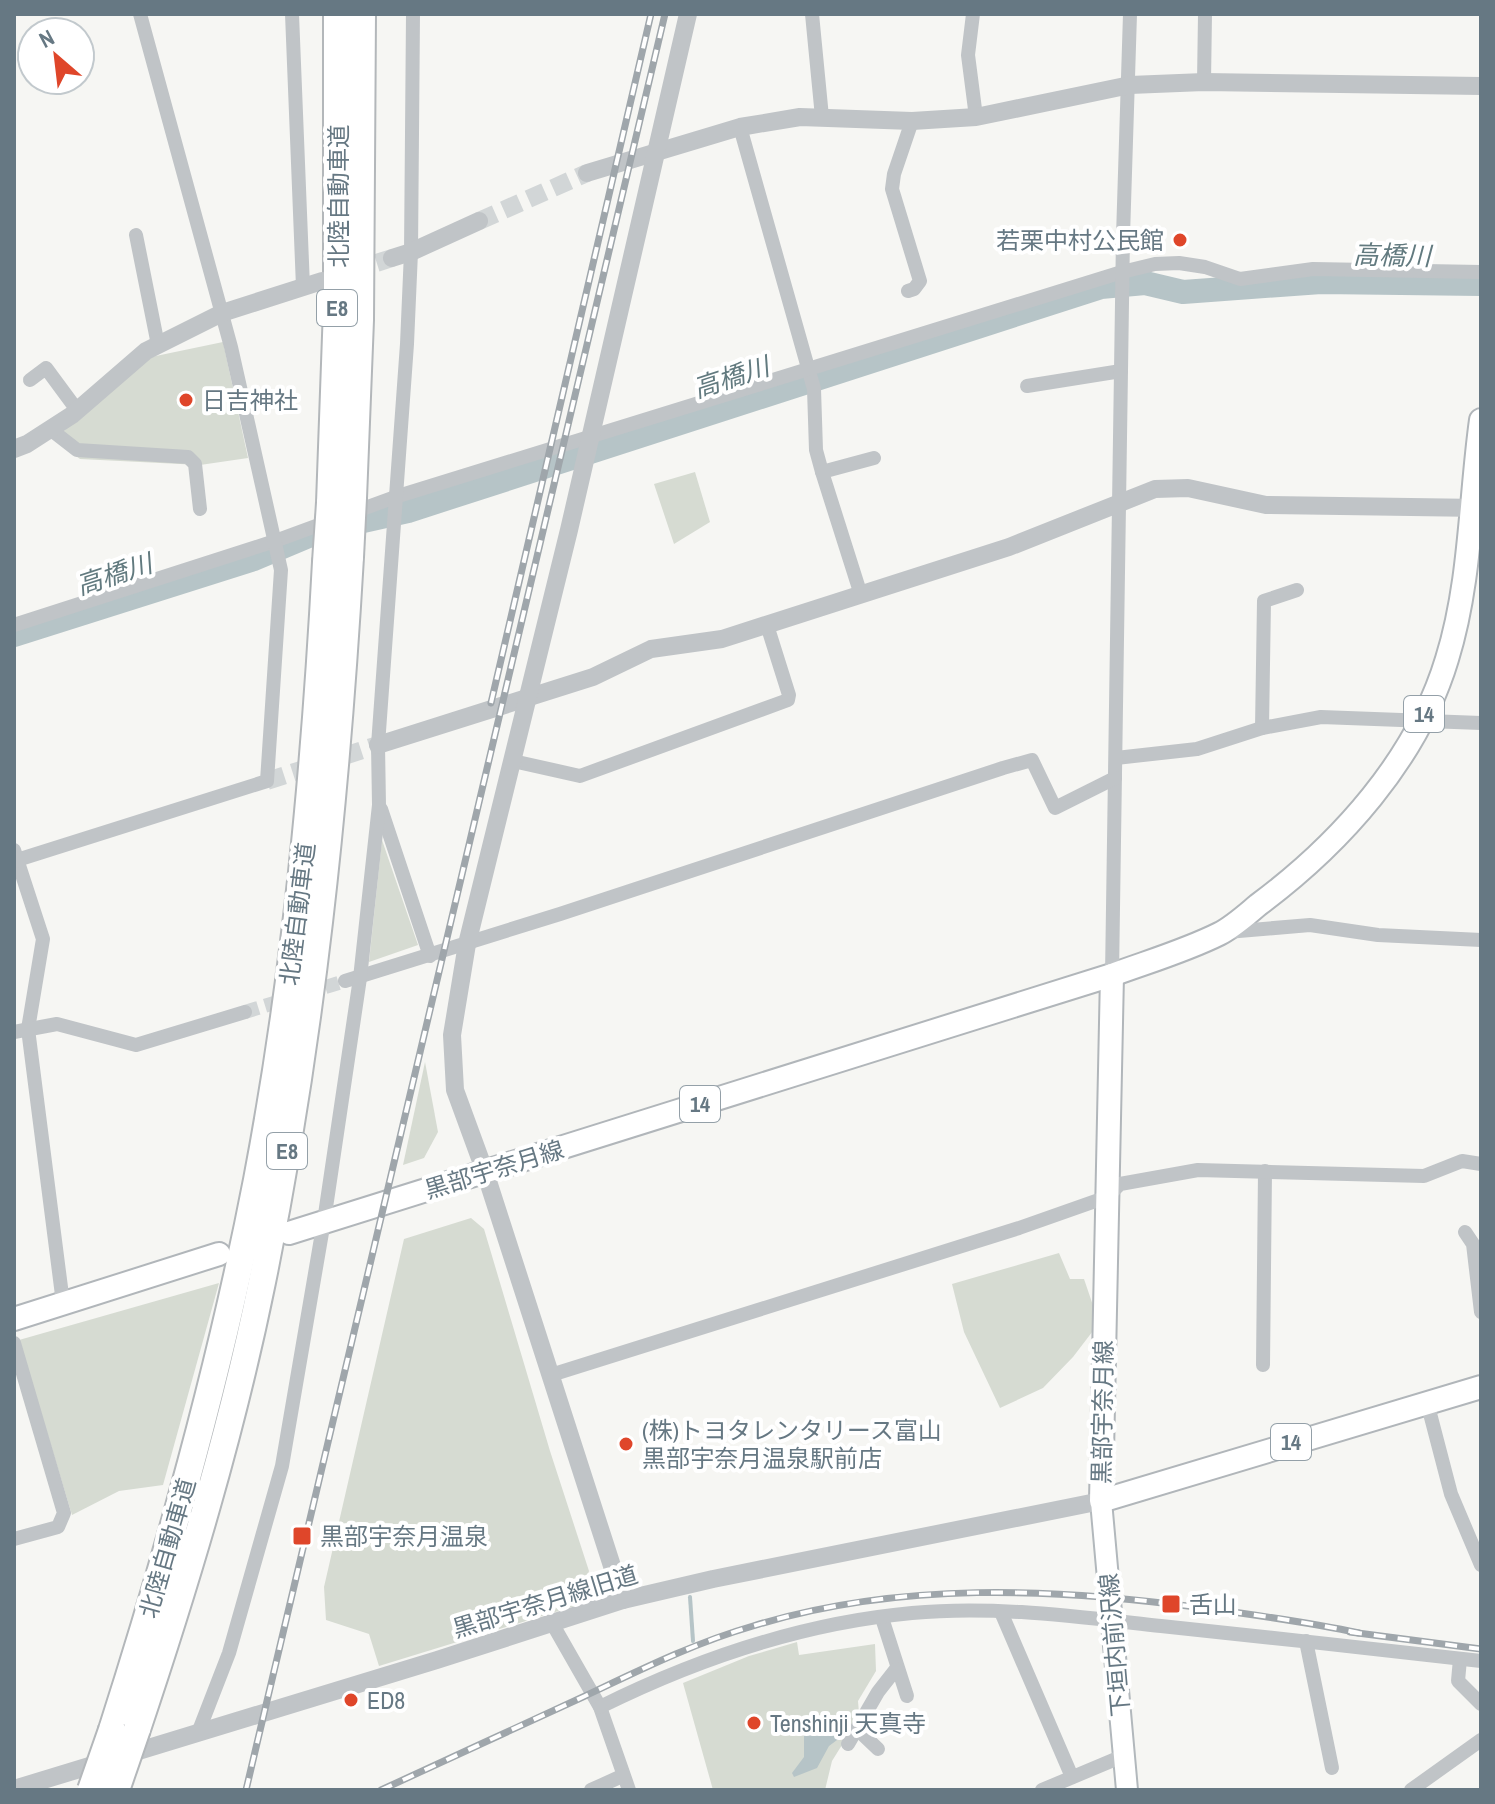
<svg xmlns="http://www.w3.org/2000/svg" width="1495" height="1804" viewBox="0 0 1495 1804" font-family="'Archivo Narrow','Noto Sans JP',sans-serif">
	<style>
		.green { fill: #d6dbd2 }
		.water { fill: #b6c4c7 }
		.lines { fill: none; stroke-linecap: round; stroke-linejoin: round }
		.stream { stroke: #b6c4c7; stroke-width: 4 }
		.river { stroke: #b6c4c7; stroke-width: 24 }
		.minor-tunnel { stroke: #d2d6d7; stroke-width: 14; stroke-dasharray: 14 7; stroke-linecap: butt }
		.tertiary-tunnel { stroke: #d2d6d7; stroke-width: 18; stroke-dasharray: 18 9; stroke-linecap: butt }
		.secondary-casing { stroke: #b2b8bc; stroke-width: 24 }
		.primary-casing { stroke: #b1b6ba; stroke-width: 26 }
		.motorway-casing { stroke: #b3b7ba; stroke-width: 30 }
		.minor { stroke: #c0c4c7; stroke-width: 14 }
		.tertiary { stroke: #c0c4c7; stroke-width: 18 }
		.secondary { stroke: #fff; stroke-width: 20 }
		.primary { stroke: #fff; stroke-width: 22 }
		.motorway { stroke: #fff; stroke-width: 26 }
		.rail-casing { stroke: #9fa6ab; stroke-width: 7 }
		.rail { stroke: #fff; stroke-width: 4; stroke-dasharray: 12; stroke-linecap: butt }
		.motorway-bridge-casing { stroke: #b3b7ba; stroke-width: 30; stroke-linecap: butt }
		.motorway-bridge { stroke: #fff; stroke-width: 26 }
		.poi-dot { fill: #df462a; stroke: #fff; stroke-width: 3 }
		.labels { text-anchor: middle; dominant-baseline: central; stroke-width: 8; stroke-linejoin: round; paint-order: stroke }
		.shield { fill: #fff; stroke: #94a0a8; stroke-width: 2 }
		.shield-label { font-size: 22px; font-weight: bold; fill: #667883 }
		.street-label { font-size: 24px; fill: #667883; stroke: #fff }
		.poi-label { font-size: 24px; fill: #667883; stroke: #fff; text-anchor: start }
		.water-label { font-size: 26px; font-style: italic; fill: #627a7f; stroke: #fff }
	</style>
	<rect width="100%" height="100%" fill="#f6f6f3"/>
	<g class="green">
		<path d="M 223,342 L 248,458 L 200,465 L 80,459 L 54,439 L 151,357 Z"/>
		<path d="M 695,472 L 710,522 L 674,544 L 654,484 Z"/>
		<path d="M 382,840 L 418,945 L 369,962 Z"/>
		<path d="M 425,1062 L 438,1132 L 424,1158 L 403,1165 Z"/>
		<path d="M 471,1218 L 484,1229 L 550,1451 L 589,1571 L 578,1605 L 379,1666 L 369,1634 L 326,1620 L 324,1587 L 404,1239 Z"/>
		<path d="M 1059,1253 L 1070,1279 L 1084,1279 L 1099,1323 L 1073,1357 L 1043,1388 L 1000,1408 L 964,1332 L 952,1284 Z"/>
		<path d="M 219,1283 L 163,1485 L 119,1491 L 72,1515 L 19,1340 Z"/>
		<path d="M 797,1642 L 799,1655 L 875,1644 L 876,1671 L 858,1701 L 859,1713 L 850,1732 L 832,1761 L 825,1790 L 713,1790 L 683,1683 L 749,1656 Z"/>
	</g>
	<path class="water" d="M 841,1722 L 845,1727 L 841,1737 L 829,1746 L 817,1768 L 794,1777 L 792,1773 L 804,1757 L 804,1735 Z"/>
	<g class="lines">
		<path class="stream" d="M 690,1597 L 693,1641"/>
		<path class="river" d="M 14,635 L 254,559 L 323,530 L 408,511 L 1101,287 L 1145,283 L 1183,292 L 1321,282 L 1481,284"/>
		<path class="minor-tunnel" d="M 245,1012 L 345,981"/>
		<g class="tertiary-tunnel">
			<path d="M 479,221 L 587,173"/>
			<path d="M 351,271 L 392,258"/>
			<path d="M 267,781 L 378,745"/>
		</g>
		<g class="secondary-casing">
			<path id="secondary" d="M 1101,1501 L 1127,1790"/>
		</g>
		<g class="primary-casing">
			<g id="primary">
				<path d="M 1112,975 L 1101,1501 L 1481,1387"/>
				<path d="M 289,1233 L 1112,975 C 1147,962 1185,951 1219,934 C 1233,927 1246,915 1258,905 C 1340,844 1417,759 1447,659 C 1471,582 1470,499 1481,420"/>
				<path d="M 14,1319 L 219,1254"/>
			</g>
		</g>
		<g class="motorway-casing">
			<g id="motorway">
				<path d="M 353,498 L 360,320 L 362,14"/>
				<path d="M 330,503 L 337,308 L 337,14"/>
				<path d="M 137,1729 C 186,1583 231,1434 262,1282 C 311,1043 336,800 350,557"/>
				<path d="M 112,1730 C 170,1549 221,1366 257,1180 C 296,976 315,769 326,562"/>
			</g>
		</g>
		<g class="minor">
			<path d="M 292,14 L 303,287"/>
			<path d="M 812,14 L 822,117"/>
			<path d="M 973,14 L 968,55 L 976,117"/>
			<path d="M 1204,82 L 1205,14"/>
			<path d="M 740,127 L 814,389 L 816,450 L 822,472"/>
			<path d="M 136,235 L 158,345"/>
			<path d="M 908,291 L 914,289 L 920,281 L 892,189 L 894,174 L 912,121"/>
			<path d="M 30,380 L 46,368 L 77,410"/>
			<path d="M 1027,386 L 1121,371"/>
			<path d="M 50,429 L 77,450 L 188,457 L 195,464 L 200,509"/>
			<path d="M 861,595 L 822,472 L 874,458"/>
			<path d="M 14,625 L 275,541 L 395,497 L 1122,272 L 1155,264 L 1179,263 L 1205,267 L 1240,279 L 1313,269 L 1481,272"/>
			<path d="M 1262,728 L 1264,601 L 1297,590"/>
			<path d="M 1116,758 L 1197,749 L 1262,728 L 1321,717 L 1481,723"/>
			<path d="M 513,761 L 580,776 L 788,700 L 789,695 L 767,625"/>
			<path d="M 381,809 L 430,956"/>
			<path d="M 14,850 L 43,939 L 28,1029 L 63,1303"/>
			<path d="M 14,861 L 267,781 L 281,570 L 231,347 L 140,14"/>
			<path d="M 1227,932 L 1310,925 L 1378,935 L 1481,940"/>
			<path d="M 1112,975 L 1123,236 L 1130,14"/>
			<path d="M 345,981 L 560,914 L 1003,768 L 1032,760 L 1055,808 L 1115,778"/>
			<path d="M 14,1032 L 57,1024 L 136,1045 L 245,1012"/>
			<path d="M 1465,1232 L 1473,1244 L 1481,1312"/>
			<path d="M 14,1343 L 64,1513 L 58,1527 L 14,1539"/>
			<path d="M 1263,1365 L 1265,1171"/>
			<path d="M 551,1375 L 1019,1228 L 1107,1197 L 1120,1184 L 1198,1170 L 1424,1176 L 1462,1161 L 1481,1164"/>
			<path d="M 1427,1402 L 1451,1494 L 1481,1565"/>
			<path d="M 1001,1612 L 1072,1777"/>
			<path d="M 882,1618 L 907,1696"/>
			<path d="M 552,1623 L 600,1707 L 629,1790"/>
			<path d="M 1306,1641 L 1332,1768"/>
			<path d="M 1460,1659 L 1458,1681 L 1481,1704"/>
			<path d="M 600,1707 C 699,1658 802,1623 912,1613 C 994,1605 1079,1617 1161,1626 C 1268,1637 1374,1649 1481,1661"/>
			<path d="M 857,1729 L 878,1749"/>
			<path d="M 198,1733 L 229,1653 L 282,1466 L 324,1221 L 360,978 L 379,805 L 378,745 L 407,344 L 411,252 L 413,14"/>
			<path d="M 848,1744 L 878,1692 L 896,1669"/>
			<path d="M 591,1790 L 622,1776"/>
			<path d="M 1042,1790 L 1123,1756"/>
			<path d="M 1411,1790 L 1481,1740"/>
		</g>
		<g class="tertiary">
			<path d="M 587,173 L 740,127 L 800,117 L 912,121 L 976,117 L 1130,85 L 1204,82 L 1481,86"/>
			<path d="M 392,258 L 411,252 L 479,221"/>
			<path d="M 14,449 L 27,444 L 72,415 L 146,351 L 222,313 L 322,281"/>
			<path d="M 378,745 L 593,677 L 651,649 L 722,639 L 1009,547 L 1155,489 L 1188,488 L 1266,505 L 1481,508"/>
			<path d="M 623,1600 L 485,1172 L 455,1090 L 452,1035 L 467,944 L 569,530 L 688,14"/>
			<path d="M 14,1789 L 437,1660 L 623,1600 L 713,1579 L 1101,1501"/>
		</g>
		<use href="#secondary" class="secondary"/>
		<use href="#primary" class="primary"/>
		<use href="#motorway" class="motorway"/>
		<g class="rail-casing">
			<g id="rail">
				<path d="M 491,703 L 651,14"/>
				<path d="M 1350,1632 L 1481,1649"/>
				<path d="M 246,1790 L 665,14"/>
				<path d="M 381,1790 C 449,1759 517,1727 585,1696 C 640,1670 694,1643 753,1626 C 899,1581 1054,1588 1204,1608 C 1256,1615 1308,1622 1359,1633"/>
			</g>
		</g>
		<use href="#rail" class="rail"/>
		<g class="motorway-bridge-casing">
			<g id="motorway-bridge">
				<path d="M 350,557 L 353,498"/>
				<path d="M 326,562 L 330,503"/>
				<path d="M 91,1790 L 112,1730"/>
				<path d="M 116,1790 L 137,1729"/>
			</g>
		</g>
		<use href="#motorway-bridge" class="motorway-bridge"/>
	</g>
	<g class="poi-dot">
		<circle cx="1180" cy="240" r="8"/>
		<circle cx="186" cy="400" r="8"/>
		<circle cx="626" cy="1444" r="8"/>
		<rect x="292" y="1526" width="20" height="20" rx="4"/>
		<rect x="1161" y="1594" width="20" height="20" rx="4"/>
		<circle cx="351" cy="1700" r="8"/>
		<circle cx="754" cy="1723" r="8"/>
	</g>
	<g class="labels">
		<g class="shield">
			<rect x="317" y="290" width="40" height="36" rx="6"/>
			<rect x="1404" y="696" width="40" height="36" rx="6"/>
			<rect x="680" y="1086" width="40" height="36" rx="6"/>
			<rect x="267" y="1133" width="40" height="36" rx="6"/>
			<rect x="1271" y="1424" width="40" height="36" rx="6"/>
		</g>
		<g class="shield-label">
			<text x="337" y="308">E8</text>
			<text x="1424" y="714">14</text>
			<text x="700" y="1104">14</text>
			<text x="287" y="1151">E8</text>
			<text x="1291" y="1442">14</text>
		</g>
		<g class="street-label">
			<text transform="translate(338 196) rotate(-90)">北陸自動車道</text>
			<text transform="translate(297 914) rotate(-83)">北陸自動車道</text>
			<text transform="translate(494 1169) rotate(-17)">黒部宇奈月線</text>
			<text transform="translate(1102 1412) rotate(-89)">黒部宇奈月線</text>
			<text transform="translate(167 1548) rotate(-74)">北陸自動車道</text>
			<text transform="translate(545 1601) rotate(-17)">黒部宇奈月線旧道</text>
			<text transform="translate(1114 1645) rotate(-95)">下垣内前沢線</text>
		</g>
		<g class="poi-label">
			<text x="1164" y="240" text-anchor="end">若栗中村公民館</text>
			<text x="202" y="400">日吉神社</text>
			<text x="642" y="1430">(株)トヨタレンタリース富山<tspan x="642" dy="28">黒部宇奈月温泉駅前店</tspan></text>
			<text x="320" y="1536">黒部宇奈月温泉</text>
			<text x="1189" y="1604">舌山</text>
			<text x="367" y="1700">ED8</text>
			<text x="770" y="1723">Tenshinji 天真寺</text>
		</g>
		<g class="water-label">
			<text transform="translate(1392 255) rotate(1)">高橋川</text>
			<text transform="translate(731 377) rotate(-18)">高橋川</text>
			<text transform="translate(114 574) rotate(-18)">高橋川</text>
		</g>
	</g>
	<rect width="1495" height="1804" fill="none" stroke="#667883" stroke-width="32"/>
	<g transform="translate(56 56) rotate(332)"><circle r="38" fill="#ffffff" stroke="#c2c9cd" stroke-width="2"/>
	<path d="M0-6L14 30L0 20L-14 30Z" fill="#df462a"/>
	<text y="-12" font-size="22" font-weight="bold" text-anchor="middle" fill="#667883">N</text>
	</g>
</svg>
